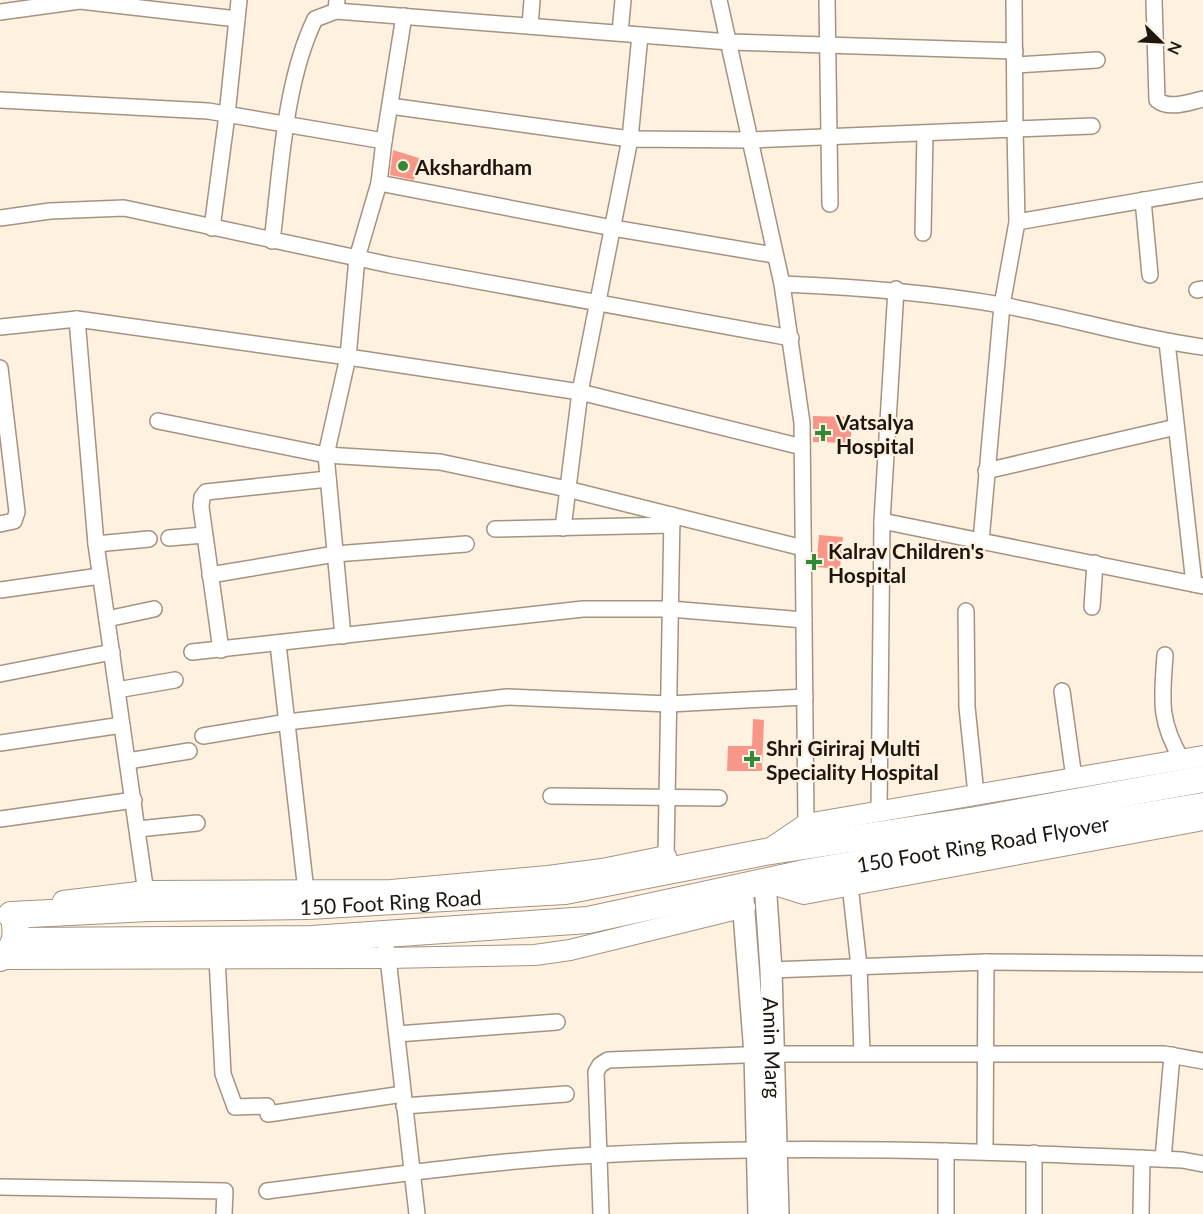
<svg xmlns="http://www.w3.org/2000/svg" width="1203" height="1214" viewBox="0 0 1203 1214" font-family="Lato,sans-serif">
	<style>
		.building { fill: #f89689 }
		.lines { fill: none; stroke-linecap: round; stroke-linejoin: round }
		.minor-casing { stroke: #a49380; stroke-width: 18 }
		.tertiary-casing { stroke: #a49380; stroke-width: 22 }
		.secondary-casing { stroke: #a49380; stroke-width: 24 }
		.trunk-casing { stroke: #a49380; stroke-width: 28 }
		.minor { stroke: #fff; stroke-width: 15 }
		.tertiary { stroke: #fff; stroke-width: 20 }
		.secondary { stroke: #fff; stroke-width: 21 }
		.trunk { stroke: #fff; stroke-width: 26 }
		.poi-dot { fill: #328a39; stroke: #fff1e0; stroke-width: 2 }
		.labels { text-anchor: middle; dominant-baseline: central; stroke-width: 4.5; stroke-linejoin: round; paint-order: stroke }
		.poi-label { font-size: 21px; font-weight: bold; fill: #1d170f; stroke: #fff1e0; text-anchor: start }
		.street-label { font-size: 21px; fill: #1d170f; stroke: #fff1e0 }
	</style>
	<rect width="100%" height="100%" fill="#fff1e0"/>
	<g class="building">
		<path d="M 393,150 L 419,158 L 414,180 L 390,175 Z"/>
		<path d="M 813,416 L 851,417 L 851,443 L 813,442 Z"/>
		<path d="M 819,535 L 843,537 L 840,569 L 816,567 Z"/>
		<path d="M 753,719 L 764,720 L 762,771 L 727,771 L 728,746 L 752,746 Z"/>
	</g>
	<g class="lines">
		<g class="minor-casing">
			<g id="minor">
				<path d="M 337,0 L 336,11 L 729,42 L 1015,51"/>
				<path d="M 719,0 L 782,284 L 802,423 L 806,824"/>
				<path d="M 827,0 L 830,204"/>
				<path d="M 1014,0 L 1015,129 L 1092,126"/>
				<path d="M 1154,0 L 1157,100 C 1169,110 1189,102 1203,99"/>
				<path d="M 0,12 L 80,1 L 237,19"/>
				<path d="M 530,26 L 532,0"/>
				<path d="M 620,33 L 623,0"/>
				<path d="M 1015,65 L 1097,60"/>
				<path d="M 0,100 L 208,111 L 384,141 L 379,183 L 613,228 L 774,255"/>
				<path d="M 390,106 L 630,139 L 640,35"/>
				<path d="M 384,141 L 404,16"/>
				<path d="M 1143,200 L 1150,275"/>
				<path d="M 0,218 L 50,211 L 124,208 L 390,265 L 791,338"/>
				<path d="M 212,228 L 227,115 L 239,0"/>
				<path d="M 923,233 L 925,133"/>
				<path d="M 272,241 C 281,170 284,83 315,19 L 336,11"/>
				<path d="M 782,284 C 856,287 928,292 1001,305 C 1069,317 1135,338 1203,347"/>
				<path d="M 1197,290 L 1203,289"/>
				<path d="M 77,319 L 96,544 L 147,900"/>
				<path d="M 0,327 L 77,319 L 348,357 L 580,392 L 802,447"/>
				<path d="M 1167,342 L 1194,584"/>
				<path d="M 0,368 L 17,512 L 14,521 L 0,524"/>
				<path d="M 158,421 L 326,455 L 440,462 L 567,489 L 803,548"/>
				<path d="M 986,471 L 1176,427"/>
				<path d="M 882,521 L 896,289"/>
				<path d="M 563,528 L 580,392 L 630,139 L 751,140 L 1015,129 L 1017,222 L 1203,190"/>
				<path d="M 495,529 L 672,525"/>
				<path d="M 169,538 L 204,535"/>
				<path d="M 981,541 L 1002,305 L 1017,222"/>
				<path d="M 96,544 L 149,539"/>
				<path d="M 210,575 L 335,554 L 466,544"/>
				<path d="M 0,590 L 100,576"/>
				<path d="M 1092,607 L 1095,563"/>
				<path d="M 966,611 L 967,707 L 976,794"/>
				<path d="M 107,619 L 154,609"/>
				<path d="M 343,636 L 326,455 L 348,357 L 357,258 L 379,183"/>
				<path d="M 278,644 L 307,900"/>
				<path d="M 221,650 L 201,507 L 202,497 L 206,492 L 328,479"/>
				<path d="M 192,652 L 583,609 L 670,609 L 804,620"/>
				<path d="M 1165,655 C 1162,699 1158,720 1182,760"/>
				<path d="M 0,674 L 112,652"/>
				<path d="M 117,690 L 175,680"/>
				<path d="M 1062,691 L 1074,778"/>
				<path d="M 203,736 L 287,722 L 507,697 L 669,704 L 805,697"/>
				<path d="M 0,743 L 122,725"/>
				<path d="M 128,761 L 189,751"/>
				<path d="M 551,796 L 719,798"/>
				<path d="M 879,811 L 882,521 L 1203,586"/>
				<path d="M 0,819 L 134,800"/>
				<path d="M 138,829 L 197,823"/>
				<path d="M 666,856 L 672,515"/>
				<path d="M 850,885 L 859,966 L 862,1053"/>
				<path d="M 384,936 L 388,958 L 417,1214"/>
				<path d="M 217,958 L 223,1074 L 235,1107 L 267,1106"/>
				<path d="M 986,962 L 1203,964"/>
				<path d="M 771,970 L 986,962 L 985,1151"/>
				<path d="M 397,1034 L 557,1022"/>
				<path d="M 404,1106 L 566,1094"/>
				<path d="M 268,1114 L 403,1094"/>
				<path d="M 1163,1159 L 1172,1055"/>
				<path d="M 0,1187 L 225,1191 L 224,1214"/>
				<path d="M 267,1191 C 377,1177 487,1161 597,1155 C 791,1144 987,1151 1182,1160 L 1203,1164"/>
				<path d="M 601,1214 L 596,1072 L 600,1065 L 608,1060 L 774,1054 L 1164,1054 L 1203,1061"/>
				<path d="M 946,1214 L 946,1151"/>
				<path d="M 1034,1214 L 1034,1153"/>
				<path d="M 1141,1214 L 1142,1158"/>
			</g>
		</g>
		<g class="tertiary-casing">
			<g id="tertiary">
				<path d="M 769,849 L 806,824 L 1203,756"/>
				<path d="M 765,882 L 804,894 L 1203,820"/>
				<path d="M 63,901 L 146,891 L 391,890 L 548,876 L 602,869 L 666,856 L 666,872"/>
				<path d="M 0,959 L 388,958 L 535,955 L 570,950 L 745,907"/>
			</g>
		</g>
		<g class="secondary-casing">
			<g id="secondary">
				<path id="s1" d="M 765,882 L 771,970 L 778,1214"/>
				<path d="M 742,887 L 755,1054 L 759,1214"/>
			</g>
		</g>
		<g class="trunk-casing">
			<g id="trunk">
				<path id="s2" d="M 11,915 L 148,908 L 308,906 L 565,891 L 765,852 L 976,820 L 1203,779"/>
				<path id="s3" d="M 15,941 L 312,939 L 588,920 L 809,872 L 1203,806"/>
				<path d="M 0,958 C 14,950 17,939 15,924"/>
			</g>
		</g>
		<use href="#minor" class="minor"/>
		<use href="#tertiary" class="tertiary"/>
		<use href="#secondary" class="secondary"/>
		<use href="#trunk" class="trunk"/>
	</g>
	<g class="poi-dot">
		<circle cx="403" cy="166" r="6"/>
		<path d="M820 424h6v6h6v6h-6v6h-6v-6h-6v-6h6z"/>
		<path d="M811 553h6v6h6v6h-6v6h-6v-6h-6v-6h6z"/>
		<path d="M749 750h6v6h6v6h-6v6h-6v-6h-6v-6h6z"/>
	</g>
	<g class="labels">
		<g class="poi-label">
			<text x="415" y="166">Akshardham</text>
			<text x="836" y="421">Vatsalya<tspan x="836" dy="24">Hospital</tspan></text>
			<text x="828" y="550">Kalrav Children's<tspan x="828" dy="24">Hospital</tspan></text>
			<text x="766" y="747">Shri Giriraj Multi<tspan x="766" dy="24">Speciality Hospital</tspan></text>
		</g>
		<g class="street-label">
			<text stroke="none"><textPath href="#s3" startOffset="976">150 Foot Ring Road Flyover</textPath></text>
			<text stroke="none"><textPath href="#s2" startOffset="380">150 Foot Ring Road</textPath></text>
			<text stroke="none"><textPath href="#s1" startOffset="166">Amin Marg</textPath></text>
		</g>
	</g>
	<g transform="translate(1161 42) rotate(114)" stroke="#fff1e0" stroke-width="4.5" paint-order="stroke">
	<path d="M0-4.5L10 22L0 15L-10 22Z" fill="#1d170f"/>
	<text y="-9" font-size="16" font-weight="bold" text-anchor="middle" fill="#1d170f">N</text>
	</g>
</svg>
